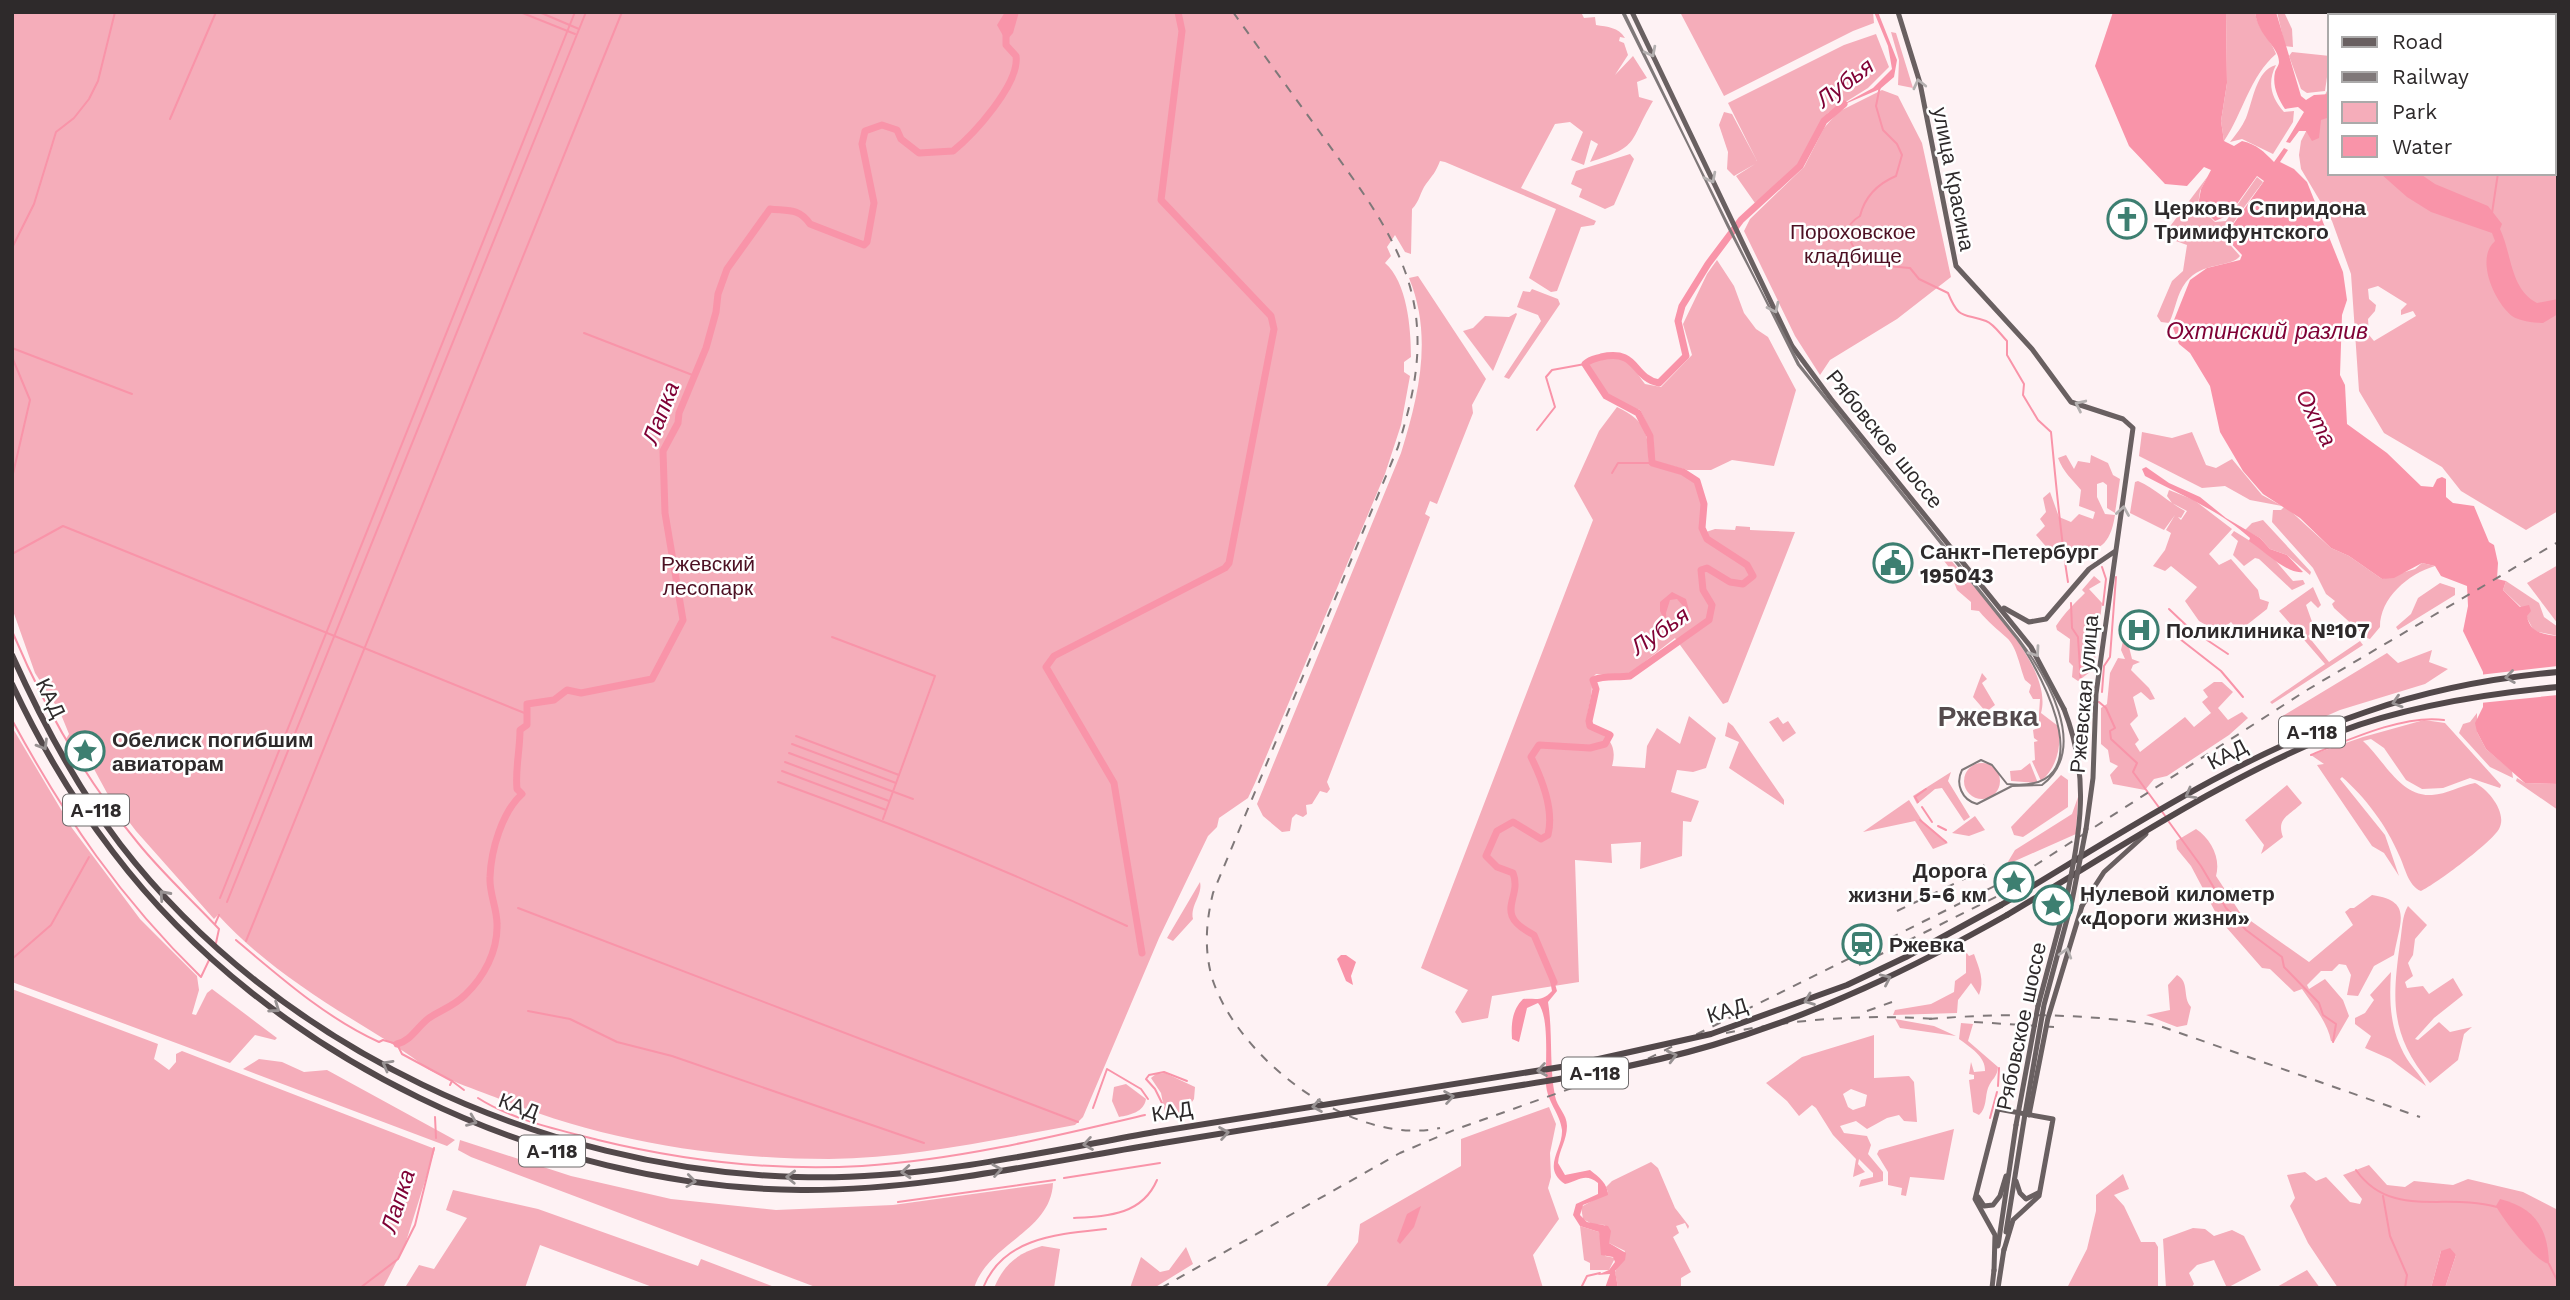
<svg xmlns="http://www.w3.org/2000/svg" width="2570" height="1300" viewBox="0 0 2570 1300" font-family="'Work Sans',sans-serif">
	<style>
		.green { fill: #f5adba; fill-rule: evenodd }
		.water { fill: #f994a9 }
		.pier { fill: #fef2f4 }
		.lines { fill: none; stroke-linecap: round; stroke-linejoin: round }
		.stream { stroke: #f994a9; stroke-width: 2 }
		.river { stroke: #f994a9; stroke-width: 7 }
		.major { stroke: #696061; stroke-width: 5 }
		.highway { stroke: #52484a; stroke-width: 6 }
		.tram { stroke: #7f7879; stroke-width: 2 }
		.rail { stroke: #7f7879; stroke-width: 2; stroke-dasharray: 9 9; stroke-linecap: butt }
		.major-bridge { stroke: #696061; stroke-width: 5 }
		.highway-bridge { stroke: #52484a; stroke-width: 6 }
		.oneway { stroke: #b4b0b0 }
		.oneway2 { stroke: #979192 }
		.labels { text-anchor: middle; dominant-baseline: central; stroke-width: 5; stroke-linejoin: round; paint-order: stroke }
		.shield { fill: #fff; stroke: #6d6a6b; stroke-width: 2 }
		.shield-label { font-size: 19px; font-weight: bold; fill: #2e2a2b }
		.street-label { font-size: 21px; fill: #2e2a2b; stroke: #fff }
		.poi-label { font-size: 21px; font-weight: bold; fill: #2e2a2b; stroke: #fff; text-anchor: start }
		.park-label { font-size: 21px; fill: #4d1023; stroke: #fff }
		.water-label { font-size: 23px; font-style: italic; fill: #7f0135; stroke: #fff }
		.district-label { font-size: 28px; font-weight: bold; fill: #554b4d; stroke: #fff }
	</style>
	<rect width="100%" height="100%" fill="#fef2f4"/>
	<g class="green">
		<path d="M 12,12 L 1581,12 L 1584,18 L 1595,17 L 1596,25 C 1608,27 1618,27 1625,38 L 1620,37 L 1619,41 L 1624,43 L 1628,55 L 1615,75 L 1633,56 L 1647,78 L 1637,82 L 1639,97 L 1653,101 C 1628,143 1641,146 1590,162 L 1598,144 L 1591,140 L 1584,165 L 1571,160 L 1583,132 L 1570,122 L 1555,124 L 1521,188 L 1596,221 L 1594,225 L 1581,227 L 1557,291 L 1551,292 L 1529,278 L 1556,209 L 1445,162 L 1440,161 C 1436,172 1432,176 1426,184 C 1420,192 1420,201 1412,209 L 1411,254 L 1405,252 L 1395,235 L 1387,247 L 1391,256 L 1385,263 C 1407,282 1411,327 1411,357 L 1404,362 L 1404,372 L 1410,376 L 1401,425 L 1385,474 L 1255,783 L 1248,798 L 1219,818 L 1217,827 L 1208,836 L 1159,938 L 1083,1117 L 1075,1125 C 994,1140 911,1158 829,1159 C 721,1159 608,1142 508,1102 C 490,1095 438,1077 425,1067 C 408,1053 387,1041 368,1029 C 314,996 260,961 218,915 L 214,919 L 136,831 L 107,793 L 94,769 L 87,761 L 82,761 L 66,739 L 69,734 L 60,712 L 35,673 L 12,608 Z"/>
		<path d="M 1680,12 L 1873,12 L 1874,23 L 1853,31 L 1724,96 Z"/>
		<path d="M 2226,12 L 2255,12 C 2258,31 2271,39 2276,54 C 2250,76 2243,113 2224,141 L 2221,121 L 2227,83 Z"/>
		<path d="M 2277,12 L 2284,12 L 2292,29 L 2293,47 L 2285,46 Z"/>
		<path d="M 2554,17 L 2558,17 L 2558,511 L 2526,530 L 2461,491 L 2442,467 L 2384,433 L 2359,391 L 2351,274 L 2332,221 L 2301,169 L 2299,155 L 2301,141 L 2328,89 L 2330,75 L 2330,173 L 2554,173 ZM 2378,286 L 2407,304 L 2401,310 L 2401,315 L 2413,311 L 2416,316 L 2374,341 L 2369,335 L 2368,319 L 2375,311 L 2376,305 L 2369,299 L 2368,289 Z"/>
		<path d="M 1891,32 L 1896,33 L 1913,88 L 1898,85 L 1899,60 Z"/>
		<path d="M 1876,34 L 1889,67 L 1868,88 L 1828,113 L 1798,165 L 1776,188 L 1755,203 L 1736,176 L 1755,164 L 1734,176 L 1727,169 L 1728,152 L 1719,125 L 1724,112 L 1732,114 L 1757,161 L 1728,103 L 1844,45 Z"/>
		<path d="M 2292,52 L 2330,56 L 2325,91 L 2307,93 L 2301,89 L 2289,56 Z"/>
		<path d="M 2276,65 C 2267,83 2271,97 2284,112 L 2294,111 L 2293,122 L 2273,154 L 2242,139 L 2230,142 C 2236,134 2242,127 2246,118 C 2253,101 2256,70 2276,65 Z"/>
		<path d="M 1882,90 L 1898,96 L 1922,143 L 1951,277 L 1897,319 L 1830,360 L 1820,375 L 1795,336 L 1744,231 L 1750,219 L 1804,167 L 1824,128 L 1838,112 Z"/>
		<path d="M 1630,154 L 1634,159 L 1614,205 L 1605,209 L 1579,197 L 1582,189 L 1571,184 L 1576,171 Z"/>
		<path d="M 2208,176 L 2200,191 L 2198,205 L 2215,222 L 2226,221 L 2257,177 L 2263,182 C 2255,193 2226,230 2225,239 L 2240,256 C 2231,268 2203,261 2186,282 C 2176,295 2176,309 2169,323 L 2161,322 L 2157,316 L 2172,281 L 2183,271 L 2187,245 L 2173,240 L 2165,233 Z"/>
		<path d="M 1717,260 L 1734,286 L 1744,313 L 1756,329 L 1768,337 L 1796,390 L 1774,466 L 1732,460 L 1711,470 L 1687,470 L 1654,461 L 1653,436 L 1640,410 C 1620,403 1588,387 1589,361 C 1623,352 1626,357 1645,384 L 1661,387 L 1692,355 L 1683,324 L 1707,274 Z"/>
		<path d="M 1418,276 L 1486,379 L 1472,405 L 1473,413 L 1437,504 L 1430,501 L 1425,514 L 1430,517 L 1327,782 L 1330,789 L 1327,793 L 1320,791 L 1312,804 L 1306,805 L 1307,814 L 1303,817 L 1296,814 L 1292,818 L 1290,831 L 1282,832 L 1263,816 L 1257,804 L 1401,453 C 1419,395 1433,336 1409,278 Z"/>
		<path d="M 1532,289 L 1558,299 L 1560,304 L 1509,379 L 1504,377 L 1541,321 L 1538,315 L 1517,307 L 1523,291 L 1530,292 Z"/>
		<path d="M 1516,313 L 1517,314 L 1493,371 L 1463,331 L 1473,328 L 1485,316 L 1509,317 Z"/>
		<path d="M 1617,407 C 1648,422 1648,434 1649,465 L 1681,474 L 1695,483 L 1702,504 L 1699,527 L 1703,533 L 1715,529 L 1735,530 L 1736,526 L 1750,527 L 1750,530 L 1795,532 L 1728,702 L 1723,704 L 1675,638 L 1629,674 L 1615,676 L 1596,674 L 1591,679 C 1595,696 1584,712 1588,728 C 1608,734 1618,745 1612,766 L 1645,768 L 1647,746 L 1657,728 L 1680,744 L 1689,716 L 1716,738 L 1706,768 L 1693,772 L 1677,770 L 1671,792 L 1699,801 L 1691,822 L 1683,821 L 1682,856 L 1640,869 L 1641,842 L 1611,844 L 1612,863 L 1575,860 L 1579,982 L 1492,996 L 1488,1018 L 1462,1023 L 1455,1012 L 1468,990 L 1421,968 L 1593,520 L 1574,486 L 1599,431 Z"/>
		<path d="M 2142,432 L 2172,438 L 2192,432 L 2206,465 L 2216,468 L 2232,459 L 2262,495 L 2282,506 L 2250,500 L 2225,486 L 2202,488 L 2139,456 Z"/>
		<path d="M 2066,455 L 2074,469 L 2078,461 L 2090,463 L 2091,455 L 2108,463 L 2113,475 L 2120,479 L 2115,513 L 2107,508 L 2107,485 L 2103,482 L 2097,484 L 2097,497 L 2105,514 L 2115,515 C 2108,561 2084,550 2049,550 L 2036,535 L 2045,526 L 2040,519 L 2046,512 L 2043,498 L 2050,492 L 2059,517 L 2071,522 L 2079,514 L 2093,519 L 2095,512 L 2079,506 L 2081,490 C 2071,478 2064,473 2058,458 Z"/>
		<path d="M 2138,481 C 2156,489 2168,502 2185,511 L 2181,518 L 2178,517 L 2181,520 L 2187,511 L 2172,503 L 2167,496 L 2169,490 L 2194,500 L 2232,529 L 2209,554 L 2219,565 L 2231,559 L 2258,590 L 2260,599 L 2269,602 L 2267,609 L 2239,631 L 2231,622 L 2222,629 L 2218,624 L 2213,629 L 2199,621 L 2185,601 L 2197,587 L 2171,566 L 2165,571 L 2153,566 L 2165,550 L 2171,533 L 2166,530 L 2175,515 L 2164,530 L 2130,513 L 2135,482 Z"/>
		<path d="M 2285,506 L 2331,548 L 2349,556 L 2382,579 L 2415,569 L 2422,563 L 2435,566 C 2408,574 2380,598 2380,627 L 2370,639 L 2367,638 L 2334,608 L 2332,604 L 2335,601 L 2326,594 L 2313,568 L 2272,522 L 2273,510 L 2281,510 Z"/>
		<path d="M 2263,520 L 2311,572 L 2310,575 L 2287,555 L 2270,549 L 2260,538 L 2245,530 L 2252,523 Z"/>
		<path d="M 2234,531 L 2268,552 L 2293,581 L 2303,580 L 2305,584 L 2292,590 L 2259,559 L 2255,558 L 2244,566 L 2233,555 L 2238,541 L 2231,535 Z"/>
		<path d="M 1939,546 C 1968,583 2055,664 2041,713 L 2058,726 C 2062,745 2057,768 2041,781 L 2032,761 L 2035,760 L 2034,742 L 2038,741 L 2034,738 L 2033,730 L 2038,728 L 2040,699 L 2033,699 L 2029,692 L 2031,685 L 2025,680 C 2020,668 2017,647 2007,638 C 1997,629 1988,622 1979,611 L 1971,610 L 1971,602 L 1957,590 L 1948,566 L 1937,552 Z"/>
		<path d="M 2558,565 L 2558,624 L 2527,583 Z"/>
		<path d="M 2094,576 L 2101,582 L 2089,589 L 2102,603 L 2094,669 L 2078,681 L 2072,677 L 2073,666 L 2069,662 L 2070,639 L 2057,630 L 2056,626 C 2065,612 2076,602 2085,593 L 2082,590 Z"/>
		<path d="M 2506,581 L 2539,603 L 2544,617 L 2558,627 L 2558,636 L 2534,631 L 2521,607 L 2503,590 Z"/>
		<path d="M 2440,583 L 2455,588 L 2455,595 L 2398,630 L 2396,627 L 2411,614 L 2418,598 Z"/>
		<path d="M 2313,587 L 2321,605 L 2318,608 L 2311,601 L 2306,605 L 2315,630 L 2308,636 L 2329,662 L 2360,641 L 2363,645 L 2272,704 L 2270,702 L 2325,664 L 2279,611 Z"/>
		<path d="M 2123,641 L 2128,643 L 2132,659 L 2140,662 L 2133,665 L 2131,670 L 2149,688 L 2155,699 L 2150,700 L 2141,692 L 2133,697 L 2138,716 L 2130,724 L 2139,740 L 2135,744 L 2140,752 L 2185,717 L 2194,727 L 2211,713 L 2202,702 L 2208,697 L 2203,690 L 2214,682 L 2222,682 L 2233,692 L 2218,708 L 2228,720 L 2242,712 L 2248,718 L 2229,735 L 2167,776 L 2154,779 L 2145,790 L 2113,784 L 2110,775 L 2118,766 L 2110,762 L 2108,750 L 2101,744 L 2101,708 L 2107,704 L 2110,673 L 2118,658 L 2125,659 L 2121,650 Z"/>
		<path d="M 2432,650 L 2429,662 L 2448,669 L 2425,684 L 2340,710 L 2292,731 L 2281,717 L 2387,653 L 2398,663 Z"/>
		<path d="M 1982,673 L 1987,679 L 1982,683 L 1995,705 L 1986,712 L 1973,697 Z"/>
		<path d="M 2477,713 L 2477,732 L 2486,749 L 2512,771 L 2513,778 L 2490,767 L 2459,733 L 2463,724 L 2470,722 Z"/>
		<path d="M 1778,717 L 1783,724 L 1788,721 L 1796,733 L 1783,742 L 1769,722 Z"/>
		<path d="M 2424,720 L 2445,723 L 2501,785 L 2500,788 L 2470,778 L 2443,788 L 2422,789 L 2406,780 L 2384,748 L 2371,739 L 2363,741 C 2384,760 2400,797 2432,795 C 2447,794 2460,786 2475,783 C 2488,789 2508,813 2499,829 C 2492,842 2436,884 2421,891 C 2408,886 2405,867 2399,855 C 2387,826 2365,797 2342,777 L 2340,779 L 2385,835 L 2399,876 L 2384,853 L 2372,846 L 2317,765 L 2324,764 L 2311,755 L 2363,737 Z"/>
		<path d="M 1728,722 L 1733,726 L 1784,800 L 1784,805 L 1729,768 L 1739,742 L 1725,736 Z"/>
		<path d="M 12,727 L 72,828 L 140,919 L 197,976 L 199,990 L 192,1014 L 196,1015 L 207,993 L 212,989 L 277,1038 L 275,1040 L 255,1035 L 230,1063 L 12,982 Z"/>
		<circle cx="1982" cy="781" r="18"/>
		<path d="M 2030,763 L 2038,783 L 2011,781 L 2010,771 L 2021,770 Z"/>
		<path d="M 1951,772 L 1948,781 L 1970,817 L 1964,821 L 1942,788 L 1935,789 L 1917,804 L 1913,796 Z"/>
		<path d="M 2061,775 L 2068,780 L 2068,807 L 2023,837 L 2014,835 L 2011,827 Z"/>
		<path d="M 2517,778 L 2525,783 L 2558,784 L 2558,810 L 2516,781 Z"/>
		<path d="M 2287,785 L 2302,803 C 2289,816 2276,818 2283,837 L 2261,854 L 2264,845 L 2245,820 Z"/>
		<path d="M 2078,797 L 2076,834 L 2006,865 L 2015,850 L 2072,814 Z"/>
		<path d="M 1909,800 L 1923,822 L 1948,843 L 1933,849 L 1915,821 L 1863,832 Z"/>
		<path d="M 1975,816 L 1985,830 L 1969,836 L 1952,833 Z"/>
		<path d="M 2196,829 C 2211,839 2221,858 2216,876 L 2241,914 L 2309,962 L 2353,925 L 2345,912 L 2350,908 L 2354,908 L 2372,895 C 2413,901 2400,921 2394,955 L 2374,966 L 2358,996 L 2347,995 L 2351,975 L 2346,965 L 2339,964 L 2332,971 L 2321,971 L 2307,985 L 2309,989 L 2325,979 L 2343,1000 L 2349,1016 L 2334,1042 L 2331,1041 C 2328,1023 2313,1005 2302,989 L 2294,992 L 2270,969 L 2262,968 L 2219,919 L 2191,866 L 2177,849 L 2176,841 Z"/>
		<path d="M 1200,882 C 1203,895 1190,905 1193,919 L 1173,941 L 1167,938 Z"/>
		<path d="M 2408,906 L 2427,925 L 2415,939 L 2413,955 L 2408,963 L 2413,976 L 2405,982 L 2407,988 L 2423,986 L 2429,994 L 2453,978 L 2463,995 L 2434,1018 L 2415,1039 L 2418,1040 L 2439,1022 L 2450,1032 L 2472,1027 L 2464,1034 L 2458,1060 L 2430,1083 C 2390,1035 2392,1001 2400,943 C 2402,931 2402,915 2408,906 Z"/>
		<path d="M 1966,952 L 1969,956 L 1974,954 C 1979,968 1985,980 1979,995 L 1971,983 L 1958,1000 L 1957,1013 L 1893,1015 L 1895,1010 L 1931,1004 L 1954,992 L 1955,981 L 1966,973 Z"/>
		<path d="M 2391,972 C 2389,1003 2390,1031 2407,1059 C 2413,1068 2422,1077 2426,1086 L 2390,1059 L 2365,1048 L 2371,1036 L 2355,1024 L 2355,1018 L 2365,1013 L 2374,1000 L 2370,995 Z"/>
		<path d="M 2177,975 C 2190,982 2182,997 2191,1007 L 2187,1025 L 2177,1027 L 2146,1015 L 2170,1010 L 2168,985 Z"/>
		<path d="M 12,989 L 158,1044 L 154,1059 L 169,1070 L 176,1062 L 176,1054 L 182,1051 L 435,1149 L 405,1245 L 383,1288 L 12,1288 Z"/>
		<path d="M 1895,1019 L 1934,1026 L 1956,1036 L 1900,1028 Z"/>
		<path d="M 1961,1023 L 1973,1024 L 1968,1041 L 1998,1067 C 1997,1078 1992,1078 1988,1088 C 1985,1096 1987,1108 1979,1115 L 1973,1112 L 1969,1080 L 1974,1079 L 1974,1075 L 1969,1074 L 1971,1062 L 1974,1072 L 1985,1071 C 1986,1057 1970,1047 1959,1039 Z"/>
		<path d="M 1874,1035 L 1874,1078 L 1909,1076 L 1914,1082 L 1917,1122 L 1904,1121 L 1899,1115 L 1887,1118 L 1867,1129 L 1856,1121 L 1840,1126 L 1844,1133 L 1867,1136 L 1871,1145 L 1868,1154 L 1883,1172 L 1883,1181 L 1859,1187 L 1861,1180 L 1873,1177 L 1873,1173 L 1859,1159 L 1858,1164 L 1865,1172 L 1853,1177 L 1856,1159 L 1833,1135 L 1816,1108 L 1812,1105 L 1799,1116 L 1787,1101 L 1766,1083 L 1802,1057 ZM 1851,1089 L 1867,1095 L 1865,1106 L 1853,1110 L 1848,1107 L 1843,1094 Z"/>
		<path d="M 259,1059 L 282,1062 L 304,1072 L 327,1070 L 455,1140 L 447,1146 L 243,1069 Z"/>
		<path d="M 1165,1073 L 1195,1087 L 1194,1099 L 1183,1115 L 1166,1118 L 1161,1093 L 1151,1078 L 1156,1074 Z"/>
		<path d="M 1126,1084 L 1146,1099 C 1144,1112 1130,1115 1119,1117 L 1112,1101 L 1114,1087 Z"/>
		<path d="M 1549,1107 L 1556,1124 L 1550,1153 L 1551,1177 L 1548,1188 L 1559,1219 L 1533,1255 L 1543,1288 L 1325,1288 L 1358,1242 L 1360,1224 L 1461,1166 L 1461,1139 Z"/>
		<path d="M 1954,1129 L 1944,1180 L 1910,1177 L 1906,1196 L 1901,1195 L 1902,1188 L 1888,1185 L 1888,1172 L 1877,1154 L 1879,1150 Z"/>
		<path d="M 460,1140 L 571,1176 L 671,1199 L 776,1210 L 893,1205 L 1053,1183 C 1051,1232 988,1243 974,1288 L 818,1288 L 471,1157 L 458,1150 Z"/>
		<path d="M 1651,1162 L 1658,1168 L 1675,1208 L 1689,1226 L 1688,1229 L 1685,1223 L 1676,1226 L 1679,1233 L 1673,1237 L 1691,1272 L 1681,1278 L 1681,1288 L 1618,1288 L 1615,1272 L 1625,1251 L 1609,1243 L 1605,1225 L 1592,1224 L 1583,1219 L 1581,1207 L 1608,1192 L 1606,1187 L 1612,1181 Z"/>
		<path d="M 2369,1165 L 2387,1185 L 2405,1187 L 2414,1181 L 2453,1185 L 2468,1179 L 2523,1192 L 2558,1210 L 2558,1288 L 2445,1288 L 2456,1255 L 2441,1251 L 2431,1288 L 2338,1288 L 2308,1243 L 2290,1206 L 2295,1198 L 2287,1175 L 2305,1172 L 2316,1181 L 2326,1177 L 2350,1202 L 2360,1204 L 2362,1199 L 2343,1175 Z"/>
		<path d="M 2123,1174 L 2129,1189 L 2114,1195 L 2124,1206 L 2141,1242 L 2155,1242 L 2158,1247 L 2158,1288 L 2067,1288 L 2087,1249 L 2096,1211 L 2096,1195 Z"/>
		<path d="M 453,1190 L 538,1209 L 698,1266 L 701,1259 L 777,1288 L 655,1288 L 540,1245 L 525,1288 L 393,1288 L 406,1286 L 419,1265 L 434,1269 L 465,1221 L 467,1218 L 446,1210 Z"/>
		<path d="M 1580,1226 L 1599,1232 L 1605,1256 L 1615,1258 L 1609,1270 L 1590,1270 L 1590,1263 L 1584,1260 Z"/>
		<path d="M 2193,1228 L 2205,1229 L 2214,1236 L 2232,1230 L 2244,1236 L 2261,1270 L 2227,1288 L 2214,1260 L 2197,1265 L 2189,1273 L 2194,1284 L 2191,1288 L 2166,1288 L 2163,1239 Z"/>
		<path d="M 1042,1246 L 1060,1249 L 1054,1288 L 994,1288 C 1004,1264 1018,1253 1042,1246 Z"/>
		<path d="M 1186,1247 L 1193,1264 L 1154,1288 L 1130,1288 L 1141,1257 L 1160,1272 L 1169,1270 Z"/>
		<path d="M 2307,1270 L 2320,1288 L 2275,1288 Z"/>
	</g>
	<g class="water">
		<path d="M 1005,12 L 1019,12 L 1013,33 L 1006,41 L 997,25 Z"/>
		<path d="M 1874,12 L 1878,12 L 1897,60 L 1894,77 L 1880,89 L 1838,107 L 1873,88 L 1892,69 L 1888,46 Z"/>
		<path d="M 2113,12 L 2226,12 L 2227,83 L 2221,121 L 2224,141 L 2234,146 L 2242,141 C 2258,145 2263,151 2274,162 L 2284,148 L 2288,150 L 2280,162 L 2294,169 L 2307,182 L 2343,272 L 2347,300 L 2342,315 L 2340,375 L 2345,385 L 2347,424 L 2387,453 L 2421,486 L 2433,487 L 2437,479 L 2442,477 L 2446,479 L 2446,497 L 2453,503 L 2474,506 L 2489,542 L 2494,545 L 2498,563 L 2497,579 L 2506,581 L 2503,590 L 2520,607 L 2529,605 L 2531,611 L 2527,616 C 2530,633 2543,634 2558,636 L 2558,784 L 2525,783 L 2486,749 L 2477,732 L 2475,723 L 2483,707 L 2483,672 L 2463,631 L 2468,606 L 2467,586 L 2441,576 L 2435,566 L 2422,563 L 2394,578 L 2382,579 L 2349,556 L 2331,548 L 2300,518 L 2263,494 L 2243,471 L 2220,432 L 2210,386 L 2190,353 L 2179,344 L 2172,325 L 2190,280 L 2207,268 L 2240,260 L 2242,255 L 2226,238 L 2227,233 L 2264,181 L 2257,176 L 2229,215 L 2215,221 L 2198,205 L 2201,189 L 2211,170 L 2204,167 L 2187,186 L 2165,184 L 2129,146 L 2095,66 Z"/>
		<path d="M 2255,12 L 2276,12 L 2301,96 L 2306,100 L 2314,95 L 2330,94 L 2330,117 L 2321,120 L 2319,138 L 2312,141 L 2306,131 L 2299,131 L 2290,143 L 2286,142 L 2304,112 L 2298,107 L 2285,109 C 2278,98 2272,86 2275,72 C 2276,69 2279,65 2279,62 C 2279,46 2258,37 2255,12 Z"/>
		<path d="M 2368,173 L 2419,173 L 2435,184 L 2488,206 L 2502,224 L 2500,229 C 2512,254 2510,289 2537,303 L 2558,299 L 2558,314 L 2543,323 C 2534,323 2519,321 2512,316 C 2494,302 2475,258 2495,241 L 2492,233 L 2431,212 L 2407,197 L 2381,174 Z"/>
		<path d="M 2146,467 L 2169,483 L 2200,497 L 2226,518 L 2260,538 L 2270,549 L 2287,555 L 2303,572 C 2288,575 2263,550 2249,541 L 2250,538 C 2219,510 2181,495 2145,476 L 2142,469 Z"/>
		<path d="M 1672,592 L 1686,599 L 1690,614 L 1677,599 L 1670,600 L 1666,613 L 1667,626 L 1660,611 L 1660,602 Z"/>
		<path d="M 1341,955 L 1346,955 L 1356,962 L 1351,976 L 1353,985 L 1346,981 L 1337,959 Z"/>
		<path d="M 1552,973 L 1557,991 L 1548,1002 C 1553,1033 1549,1065 1555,1096 C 1557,1107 1567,1114 1567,1126 C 1567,1140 1559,1150 1558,1163 L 1565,1175 L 1590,1170 C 1599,1177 1608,1184 1608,1195 L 1583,1205 L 1580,1215 L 1587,1222 L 1608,1226 L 1611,1231 L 1609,1243 L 1626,1253 L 1625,1260 L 1615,1271 L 1618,1288 L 1605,1288 L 1610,1274 L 1597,1275 L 1609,1270 L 1615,1262 L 1613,1257 L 1601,1255 L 1599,1232 L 1580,1226 L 1573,1215 L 1576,1204 L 1598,1194 L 1598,1183 C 1585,1172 1578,1181 1565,1184 C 1541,1168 1563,1150 1562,1130 C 1560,1113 1547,1102 1546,1084 C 1545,1064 1550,1017 1538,1003 L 1527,1008 L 1519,1042 L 1512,1039 C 1511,1024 1512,1010 1523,999 C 1537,998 1542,1002 1552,991 L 1549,975 Z"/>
		<path d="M 2500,1199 C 2535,1208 2548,1228 2549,1264 C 2536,1262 2503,1220 2496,1206 Z"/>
		<path d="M 1421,1206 L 1414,1227 L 1400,1244 L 1397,1241 L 1407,1214 Z"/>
		<path d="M 2450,1248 L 2456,1255 L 2445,1288 L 2431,1288 L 2441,1251 Z"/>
	</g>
	<path class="pier" d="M 2558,666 L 2558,695 L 2480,703 L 2479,675 Z"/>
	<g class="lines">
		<g class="stream">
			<path d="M 520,12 L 575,34"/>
			<path d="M 539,12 L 579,29"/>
			<path d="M 2518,16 L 2518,12"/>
			<path d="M 1880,86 L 1876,106 L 1883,130 L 1897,144 L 1902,155 L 1896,176 C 1877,184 1865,196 1860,216 C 1835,231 1855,245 1863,264 L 1910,268 L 1919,279 L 1948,293 C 1959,320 1963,313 1986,321 C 1994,324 2001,335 2007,341 L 2007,355 L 2024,384 L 2023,395 L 2038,420 L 2051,432 C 2056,483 2060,532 2068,582"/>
			<path d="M 170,119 L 216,12"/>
			<path d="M 2492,213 L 2498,173"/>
			<path d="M 12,248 L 34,204 L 56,132 L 74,118 L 89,99 L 98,81 L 115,12"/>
			<path d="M 584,333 L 695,376"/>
			<path d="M 12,348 L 132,394"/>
			<path d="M 12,357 L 30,400 L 12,478"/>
			<path d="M 1537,430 L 1555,407 L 1546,377 L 1552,370 L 1585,364"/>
			<path d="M 1612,473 L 1618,463 L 1652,463"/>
			<path d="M 12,554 L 63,526 L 527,714"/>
			<path d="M 2102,567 L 2106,579 L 2103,605"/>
			<path d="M 2071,603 L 2072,628 L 2078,637 L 2081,685 L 2085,693 L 2094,699"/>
			<path d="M 2169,609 L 2189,628 L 2228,654"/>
			<path d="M 12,631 C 44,707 85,779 138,843 C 163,874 192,900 219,929 L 216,943"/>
			<path d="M 832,637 L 935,676 L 883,819"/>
			<path d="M 2180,639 L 2221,671 L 2243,697"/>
			<path d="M 2102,692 L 2104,666 L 2110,657 L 2116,577"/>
			<path d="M 2099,702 L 2106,708 L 2115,728 L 2110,731 L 2111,739 L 2137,763 L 2133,772 L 2166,817"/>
			<path d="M 12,720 C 66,819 120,898 201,977 L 210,958"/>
			<path d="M 796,736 L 899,775"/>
			<path d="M 792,744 L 896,783"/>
			<path d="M 789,753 L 913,799"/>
			<path d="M 2311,755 C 2348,740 2405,714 2444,720"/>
			<path d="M 785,762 L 889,801"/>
			<path d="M 782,771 L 886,810"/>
			<path d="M 778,782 C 897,825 1013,873 1127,926"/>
			<path d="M 1918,802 L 1915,797 L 1926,789"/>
			<path d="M 1922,807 L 1932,822"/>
			<path d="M 1920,820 L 1946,842"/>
			<path d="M 2169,822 L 2201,866 L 2226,908 L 2246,930 L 2282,957 L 2284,967 L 2319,1003 L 2323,1015 L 2336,1024 L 2333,1042"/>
			<path d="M 1938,826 L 1946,830"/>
			<path d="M 220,898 L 575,12"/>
			<path d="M 227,902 L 586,12"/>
			<path d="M 518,908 L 1078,1122"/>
			<path d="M 215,924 L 219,915"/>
			<path d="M 236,940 C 280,977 326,1018 379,1042 L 383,1040 L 397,1044 L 402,1054 L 452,1081 L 450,1085"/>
			<path d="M 246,941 L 622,12"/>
			<path d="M 12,959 L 51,925 L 89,857"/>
			<path d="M 528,1011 L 570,1019 L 617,1042 L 672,1056 L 924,1143"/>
			<path d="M 452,1081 L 464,1090"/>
			<path d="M 1998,1086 L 1999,1068"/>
			<path d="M 478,1098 C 512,1120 559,1130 598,1140 C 684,1161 774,1171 862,1166 C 957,1160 1052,1137 1145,1115"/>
			<path d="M 1163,1105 L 1155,1089 L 1146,1079 L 1149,1075 L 1164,1072 L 1187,1081"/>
			<path d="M 1093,1108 L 1107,1069 L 1141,1089 L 1148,1099"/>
			<path d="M 435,1117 L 436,1138"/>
			<path d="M 1990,1118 L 1997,1092"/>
			<path d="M 2356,1170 C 2391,1220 2446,1192 2497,1207"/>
			<path d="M 1064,1178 L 1160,1163"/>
			<path d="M 2383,1196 L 2390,1236 L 2407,1275 L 2405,1288"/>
			<path d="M 898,1202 L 1055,1180"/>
			<path d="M 1074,1218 C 1108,1216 1142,1215 1157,1180"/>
			<path d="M 2549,1264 L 2558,1282"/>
			<path d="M 360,1288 L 398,1259 L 415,1225 L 434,1148"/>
			<path d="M 983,1288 C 1003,1237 1059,1234 1106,1229"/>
			<path d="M 1581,1288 L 1587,1276 L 1600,1273"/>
		</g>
		<g class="river">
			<path d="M 1142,953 L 1114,783 L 1046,667 L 1054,656 L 1225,568 L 1229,563 L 1274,329 L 1271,316 L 1161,200 L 1182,31 L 1178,12"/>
			<path d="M 1554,982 L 1534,935 C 1491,913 1523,899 1513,873 L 1497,867 L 1486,856 L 1497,831 L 1513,822 L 1541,839 L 1548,835 C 1554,811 1542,779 1531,757 L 1539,745 L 1590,748 L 1605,744 L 1610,735 L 1590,726 L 1589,721 L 1596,689 L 1593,680 C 1605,675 1617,678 1630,676 L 1709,620 L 1712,605 L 1703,590 L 1701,570 L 1707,568 L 1730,582 L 1743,584 L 1753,576 L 1747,565 L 1707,539 L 1702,528 L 1704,504 L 1697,481 L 1683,472 L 1652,463 L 1650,436 L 1638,413 L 1606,396 L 1585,364 C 1590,359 1594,359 1601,357 C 1639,349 1631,377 1659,383 L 1686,356 L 1678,321 L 1682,306 L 1708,264 L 1741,220 L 1800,166 L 1824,121 L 1844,104"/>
			<path d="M 397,1044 C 412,1040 417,1027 429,1018 C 441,1010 454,1006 465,995 C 484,977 498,951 497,924 C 497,908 489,893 490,877 C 491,850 502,812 522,794 L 517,789 C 515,770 520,750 520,730 L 527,725 L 527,704 L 554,700 L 567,690 L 581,693 L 652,679 L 683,620 L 665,513 L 663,451 L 678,423 L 679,413 L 706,348 L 716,312 L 718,294 L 727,269 L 770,209 C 788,211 799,208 810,224 L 864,245 L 867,242 L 874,203 L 862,144 L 865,131 L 882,125 L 897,130 L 901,139 L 919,153 L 953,151 C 973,135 1020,84 1016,56 L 1006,45 L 1006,34"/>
		</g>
		<g class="major">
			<path d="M 1632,12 L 1792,346 L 1831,399 L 2031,647 L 2064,709"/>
			<path d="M 1898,12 L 1920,83 L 1956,266 L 2032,349 L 2071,402 L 2123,419 L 2133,428 L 2096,694 L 2093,778 L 2086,829"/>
			<path d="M 2004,608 L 2029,622 L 2046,619 L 2089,569 L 2114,552"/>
			<path d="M 2082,906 L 2104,872 L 2146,834"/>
			<path d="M 2038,1006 L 2066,901"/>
			<path d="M 2016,1181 L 2020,1193 L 2026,1199 L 2038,1193"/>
			<path d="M 1978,1197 L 1984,1206 L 1993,1205 L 2000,1196 L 2006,1176"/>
			<path d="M 2006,1232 L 2025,1114"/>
			<path d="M 1998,1246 L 2016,1125"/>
			<path d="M 1994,1271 L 1995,1235 L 1975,1199 L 1998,1109 L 2053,1119 L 2039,1196 L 2013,1220 L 2004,1250"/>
			<path d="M 1992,1288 L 1994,1270"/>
			<path d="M 1998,1288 L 2004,1249"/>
		</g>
		<g class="highway">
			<path d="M 12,655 C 42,722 76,786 120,844 C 277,1048 542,1170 797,1177 C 917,1181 1037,1153 1155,1132"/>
			<path d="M 12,684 C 40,744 73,800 113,852 C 270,1059 544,1188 801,1190 C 920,1191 1040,1163 1157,1144"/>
			<path d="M 2001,905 C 2119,835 2236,756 2366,712 C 2429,690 2492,678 2558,672"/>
			<path d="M 2007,915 C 2115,851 2223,778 2339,732 C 2408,706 2484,694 2558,687"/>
		</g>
		<path class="tram" d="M 1622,12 L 1798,365 L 2017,639 C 2045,677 2104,795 2007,784 L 1992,765 L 1981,760 L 1962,770 C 1955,784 1962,800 1977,804 L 2012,786 L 2042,785 C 2091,748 2045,674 2018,638 L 1799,364 L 1728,227 L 1624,12"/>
		<g class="rail">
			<path d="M 1233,12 C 1263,54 1294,96 1324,138 C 1365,196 1412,253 1417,327 C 1420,370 1410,407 1398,447 L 1213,893 C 1206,922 1204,949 1212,978 C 1238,1059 1353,1147 1440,1128"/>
			<path d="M 1897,911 L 1966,878 L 1989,862"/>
			<path d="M 1859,965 L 2000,895"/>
			<path d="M 1867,1011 L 1892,1002"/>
			<path d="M 1929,1019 C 2004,1013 2082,1013 2157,1025 L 2420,1117"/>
			<path d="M 1974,1022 L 2054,1027"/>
			<path d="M 1726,1033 C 1796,1019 1864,1014 1936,1019"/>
			<path d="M 1161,1288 L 1400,1153 L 1454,1130 L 1631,1067 L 2031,868 L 2307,690 L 2558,542"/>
		</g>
		<g class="major-bridge">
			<path d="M 2064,709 C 2091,778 2080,831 2066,901"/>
			<path d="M 2025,1114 L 2044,1005 L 2072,901 L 2086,829"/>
			<path d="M 2029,1115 L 2048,1018 L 2082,906"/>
			<path d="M 2016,1125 L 2038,1006"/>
		</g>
		<g class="highway-bridge">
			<path d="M 1155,1132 L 1567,1066 L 1711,1034 L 1847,985 L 1906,957 L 2001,905"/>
			<path d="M 1157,1144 C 1259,1127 1362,1111 1465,1094 C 1548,1081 1632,1069 1713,1045 C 1818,1014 1913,968 2007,915"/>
		</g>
	</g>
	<defs><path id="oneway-chevron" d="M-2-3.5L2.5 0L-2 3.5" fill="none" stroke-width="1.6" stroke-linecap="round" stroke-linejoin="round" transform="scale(1.75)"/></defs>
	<g class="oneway">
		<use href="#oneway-chevron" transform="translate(1651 52) rotate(63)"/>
		<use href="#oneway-chevron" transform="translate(1919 84) rotate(-103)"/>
		<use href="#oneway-chevron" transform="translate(1711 178) rotate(63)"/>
		<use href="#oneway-chevron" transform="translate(1774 308) rotate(64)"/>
		<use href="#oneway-chevron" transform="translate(2080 405) rotate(-154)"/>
		<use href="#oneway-chevron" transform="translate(2123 511) rotate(-81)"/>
		<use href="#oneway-chevron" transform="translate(2035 652) rotate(55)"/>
		<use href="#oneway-chevron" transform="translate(2066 953) rotate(-73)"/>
	</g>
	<g class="oneway2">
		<use href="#oneway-chevron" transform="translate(2510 677) rotate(172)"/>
		<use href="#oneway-chevron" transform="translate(2397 702) rotate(163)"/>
		<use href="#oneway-chevron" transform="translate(43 745) rotate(59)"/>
		<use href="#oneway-chevron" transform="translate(2190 794) rotate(151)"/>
		<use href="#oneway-chevron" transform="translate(164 895) rotate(-132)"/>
		<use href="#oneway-chevron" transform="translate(1886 979) rotate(-25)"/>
		<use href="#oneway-chevron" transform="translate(1809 1000) rotate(159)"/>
		<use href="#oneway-chevron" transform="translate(275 1008) rotate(35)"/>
		<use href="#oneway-chevron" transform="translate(1672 1056) rotate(-14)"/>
		<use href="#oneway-chevron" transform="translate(387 1065) rotate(-151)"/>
		<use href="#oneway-chevron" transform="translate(1542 1070) rotate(171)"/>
		<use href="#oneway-chevron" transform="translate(1449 1097) rotate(-9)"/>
		<use href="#oneway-chevron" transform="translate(1317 1106) rotate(171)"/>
		<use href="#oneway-chevron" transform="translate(472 1121) rotate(22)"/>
		<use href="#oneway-chevron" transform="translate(1224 1133) rotate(-9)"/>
		<use href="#oneway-chevron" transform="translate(1088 1144) rotate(170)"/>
		<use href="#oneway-chevron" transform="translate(997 1170) rotate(-9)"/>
		<use href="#oneway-chevron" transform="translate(906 1172) rotate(175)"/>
		<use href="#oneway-chevron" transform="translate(791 1177) rotate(-178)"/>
		<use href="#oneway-chevron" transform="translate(691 1181) rotate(7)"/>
	</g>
	<defs>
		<g id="church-ring" transform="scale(2.0125)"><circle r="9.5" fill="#fff" stroke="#3d7f71" stroke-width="1.5"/><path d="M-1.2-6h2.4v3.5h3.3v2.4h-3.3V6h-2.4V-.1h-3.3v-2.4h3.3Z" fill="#3d7f71"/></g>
		<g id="civic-ring" transform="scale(2.0125)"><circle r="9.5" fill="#fff" stroke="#3d7f71" stroke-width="1.5"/><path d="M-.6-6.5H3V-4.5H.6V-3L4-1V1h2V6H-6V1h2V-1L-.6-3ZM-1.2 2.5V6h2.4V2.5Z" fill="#3d7f71"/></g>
		<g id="hospital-ring" transform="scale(2.0125)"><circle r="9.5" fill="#fff" stroke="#3d7f71" stroke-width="1.5"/><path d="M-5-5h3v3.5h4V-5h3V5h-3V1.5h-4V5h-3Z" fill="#3d7f71"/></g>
		<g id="sight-ring" transform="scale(2.0125)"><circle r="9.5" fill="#fff" stroke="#3d7f71" stroke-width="1.5"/><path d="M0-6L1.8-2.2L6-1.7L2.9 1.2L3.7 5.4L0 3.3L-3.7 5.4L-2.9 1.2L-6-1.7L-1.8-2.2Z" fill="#3d7f71"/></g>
		<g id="station-ring" transform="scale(2.0125)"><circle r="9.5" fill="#fff" stroke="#3d7f71" stroke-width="1.5"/><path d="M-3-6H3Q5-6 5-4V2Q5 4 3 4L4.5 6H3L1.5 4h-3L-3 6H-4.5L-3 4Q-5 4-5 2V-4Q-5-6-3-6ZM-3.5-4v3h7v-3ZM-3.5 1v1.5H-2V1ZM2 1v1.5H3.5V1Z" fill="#3d7f71"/></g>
	</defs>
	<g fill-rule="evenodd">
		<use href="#church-ring" x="2127" y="219"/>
		<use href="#civic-ring" x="1893" y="563"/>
		<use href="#hospital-ring" x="2139" y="630"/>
		<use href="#sight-ring" x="85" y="751"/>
		<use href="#sight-ring" x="2014" y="882"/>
		<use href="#sight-ring" x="2053" y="905"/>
		<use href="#station-ring" x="1862" y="944"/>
	</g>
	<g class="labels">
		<g class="shield">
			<rect x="2279" y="716.5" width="66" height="31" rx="5"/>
			<rect x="63" y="794.5" width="66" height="31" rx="5"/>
			<rect x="1562" y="1057.5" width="66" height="31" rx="5"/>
			<rect x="519" y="1135.5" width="66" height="31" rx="5"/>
		</g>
		<g class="shield-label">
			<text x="2312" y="732">А-118</text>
			<text x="96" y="810">А-118</text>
			<text x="1595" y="1073">А-118</text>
			<text x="552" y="1151">А-118</text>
		</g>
		<g class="street-label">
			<text transform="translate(1954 179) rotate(79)">улица Красина</text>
			<text transform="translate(1885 439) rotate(51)">Рябовское шоссе</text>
			<text transform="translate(2084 694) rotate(-85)">Ржевская улица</text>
			<text transform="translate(51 698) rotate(64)">КАД</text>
			<text transform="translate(2227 754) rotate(-28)">КАД</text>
			<text transform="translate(1727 1010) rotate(-17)">КАД</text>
			<text transform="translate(2021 1026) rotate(-78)">Рябовское шоссе</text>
			<text transform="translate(519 1106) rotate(20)">КАД</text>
			<text transform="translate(1172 1111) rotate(-9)">КАД</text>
		</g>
		<g class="poi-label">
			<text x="2154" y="207">Церковь Спиридона<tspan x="2154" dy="24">Тримифунтского</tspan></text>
			<text x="1920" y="551">Санкт-Петербург<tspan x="1920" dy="24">195043</tspan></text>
			<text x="2166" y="630">Поликлиника №107</text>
			<text x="112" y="739">Обелиск погибшим<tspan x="112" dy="24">авиаторам</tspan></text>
			<text x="1987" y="870" text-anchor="end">Дорога<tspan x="1987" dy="24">жизни 5-6 км</tspan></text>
			<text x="2080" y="893">Нулевой километр<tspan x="2080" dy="24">«Дороги жизни»</tspan></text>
			<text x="1889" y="944">Ржевка</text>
		</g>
		<g class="park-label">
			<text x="1853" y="231">Пороховское<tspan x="1853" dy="24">кладбище</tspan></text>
			<text x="708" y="563">Ржевский<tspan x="708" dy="24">лесопарк</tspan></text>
		</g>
		<g class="water-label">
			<text transform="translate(1845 83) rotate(-37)">Лубья</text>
			<text x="2267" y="331">Охтинский разлив</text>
			<text transform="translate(661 413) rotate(-69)">Лапка</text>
			<text transform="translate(2316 418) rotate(62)">Охта</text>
			<text transform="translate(1660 631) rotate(-35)">Лубья</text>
			<text transform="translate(398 1201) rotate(-72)">Лапка</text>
		</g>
		<g class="district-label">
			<text x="1988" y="716">Ржевка</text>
		</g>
	</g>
	<rect width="2570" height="1300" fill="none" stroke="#2e2a2b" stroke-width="28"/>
	<rect x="2328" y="14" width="228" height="161" fill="#ffffff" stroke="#abaaaa" stroke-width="2"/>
	<rect x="2342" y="37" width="35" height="10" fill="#696061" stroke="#abaaaa" stroke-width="2"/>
	<text x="2392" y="49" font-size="21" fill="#2e2a2b">Road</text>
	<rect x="2342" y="72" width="35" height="10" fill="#7f7879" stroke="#abaaaa" stroke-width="2"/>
	<text x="2392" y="84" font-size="21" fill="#2e2a2b">Railway</text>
	<rect x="2342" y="102" width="35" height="21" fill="#f5adba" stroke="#abaaaa" stroke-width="2"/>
	<text x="2392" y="119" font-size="21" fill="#2e2a2b">Park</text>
	<rect x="2342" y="136" width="35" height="21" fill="#f994a9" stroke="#abaaaa" stroke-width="2"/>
	<text x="2392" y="154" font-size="21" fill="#2e2a2b">Water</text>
</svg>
